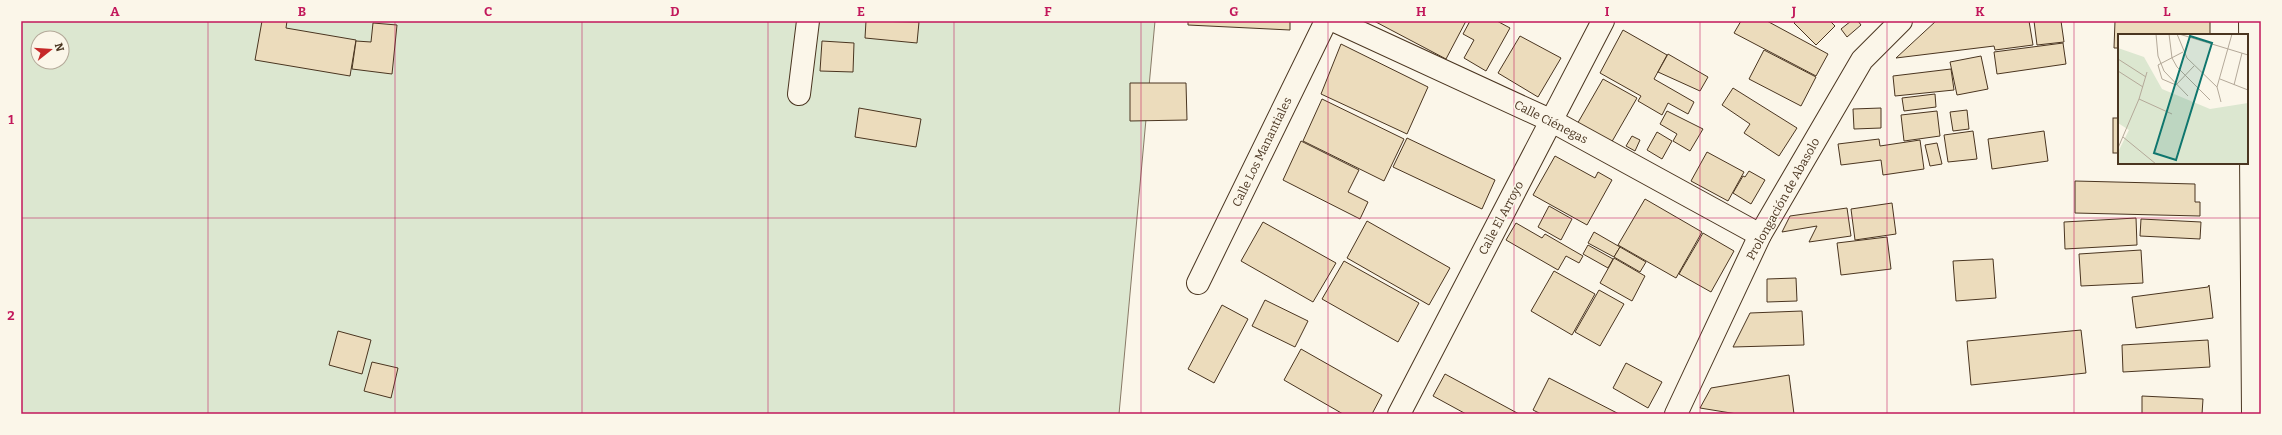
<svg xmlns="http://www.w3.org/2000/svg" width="2282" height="435" viewBox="0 0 2282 435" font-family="Bitter,serif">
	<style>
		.green { fill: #dce7d0; stroke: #887966; fill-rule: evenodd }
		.building { fill: #ecdcbc; stroke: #4a3520 }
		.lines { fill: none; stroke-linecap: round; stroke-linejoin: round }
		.minor-casing { stroke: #4a3520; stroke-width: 24 }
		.minor { stroke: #fbf6e9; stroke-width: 22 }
		.grid { fill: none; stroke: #c2185b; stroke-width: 1; stroke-opacity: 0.55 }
		.labels { text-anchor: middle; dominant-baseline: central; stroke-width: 3; stroke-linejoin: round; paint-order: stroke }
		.street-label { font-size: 12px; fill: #4a3520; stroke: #fbf6e9 }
		.inset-road { fill: none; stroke: #b4a999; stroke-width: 1 }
		.view { fill: #0f766e; fill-opacity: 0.15; stroke: #0f766e; stroke-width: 2 }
		.inset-edge { fill: none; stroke: #4a3520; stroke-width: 2 }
		.neatline { fill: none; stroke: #c2185b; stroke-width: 1.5 }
		.grid-label { font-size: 13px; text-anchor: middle; font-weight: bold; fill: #c2185b }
	</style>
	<rect width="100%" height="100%" fill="#fbf6e9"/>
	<path class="green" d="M 21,21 L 1155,21 L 1119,414 L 21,414 ZM 38,38 L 62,38 L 62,62 L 38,62 Z"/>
	<g class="building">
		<path d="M 262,21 L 287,21 L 286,28 L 356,40 L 350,76 L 255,60 Z"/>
		<path d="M 866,21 L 919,22 L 917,43 L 865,38 Z"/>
		<path d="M 1188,21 L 1290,21 L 1290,30 L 1188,25 Z"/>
		<path d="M 1374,21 L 1466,21 L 1446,59 Z"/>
		<path d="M 1470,21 L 1497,21 L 1510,28 L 1486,71 L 1464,58 L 1474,40 L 1463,34 Z"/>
		<path d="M 1741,21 L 1767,21 L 1828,54 L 1816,76 L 1734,33 Z"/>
		<path d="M 1796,21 L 1830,21 L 1835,26 L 1816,45 L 1794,23 Z"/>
		<path d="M 1851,21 L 1858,21 L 1861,25 L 1847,37 L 1841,29 Z"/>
		<path d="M 1936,21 L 2029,21 L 2033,45 L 1995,50 L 1994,46 L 1896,58 Z"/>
		<path d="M 2034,21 L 2061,21 L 2064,42 L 2037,45 Z"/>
		<path d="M 2115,21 L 2210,21 L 2210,35 L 2119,35 L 2119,48 L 2114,48 Z"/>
		<path d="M 373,23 L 397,25 L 392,74 L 352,69 L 356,41 L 371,42 Z"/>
		<path d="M 1623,30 L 1667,55 L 1654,79 L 1694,102 L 1688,114 L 1668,103 L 1662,115 L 1638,101 L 1641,96 L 1600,73 Z"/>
		<path d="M 1520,36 L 1561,58 L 1538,97 L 1498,73 Z"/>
		<path d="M 822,41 L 854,43 L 853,72 L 820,71 Z"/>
		<path d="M 2063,43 L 2066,64 L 1997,74 L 1994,52 Z"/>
		<path d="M 1341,44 L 1428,87 L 1407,134 L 1321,94 Z"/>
		<path d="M 1764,50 L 1816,77 L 1801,106 L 1749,79 Z"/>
		<path d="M 1668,54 L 1708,77 L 1700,91 L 1658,72 Z"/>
		<path d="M 1981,56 L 1988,89 L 1957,95 L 1950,62 Z"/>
		<path d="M 1951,69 L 1954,90 L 1895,96 L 1893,76 Z"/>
		<path d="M 1603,79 L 1637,98 L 1610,145 L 1576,126 Z"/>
		<path d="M 1130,83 L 1186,83 L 1187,120 L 1130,121 Z"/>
		<path d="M 1733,88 L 1797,128 L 1779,156 L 1744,133 L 1750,124 L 1722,105 Z"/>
		<path d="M 1935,94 L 1936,107 L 1904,111 L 1902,98 Z"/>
		<path d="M 1322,99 L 1404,139 L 1384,181 L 1303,141 Z"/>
		<path d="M 859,108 L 921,119 L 916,147 L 855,137 Z"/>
		<path d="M 1881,108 L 1881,128 L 1854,129 L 1853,109 Z"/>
		<path d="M 1967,110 L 1969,129 L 1953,131 L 1950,112 Z"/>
		<path d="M 1667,111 L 1703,129 L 1690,151 L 1673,141 L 1677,134 L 1660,124 Z"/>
		<path d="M 1937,111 L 1940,136 L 1904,141 L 1901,115 Z"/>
		<rect x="2113" y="118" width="6" height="35"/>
		<path d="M 1973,131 L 1977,159 L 1948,162 L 1944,135 Z"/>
		<path d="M 2044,131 L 2048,161 L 1992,169 L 1988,139 Z"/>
		<path d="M 1657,132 L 1672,141 L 1662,159 L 1647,150 Z"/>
		<path d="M 1632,136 L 1640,140 L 1635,151 L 1626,146 Z"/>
		<path d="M 1407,138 L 1495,180 L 1482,209 L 1393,167 Z"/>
		<path d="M 1879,139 L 1880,146 L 1920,140 L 1924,169 L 1883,175 L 1881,160 L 1841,165 L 1838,144 Z"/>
		<path d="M 1301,141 L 1359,170 L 1348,192 L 1368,202 L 1360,219 L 1283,180 Z"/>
		<path d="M 1937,143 L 1942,164 L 1930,166 L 1925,145 Z"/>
		<path d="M 1707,152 L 1744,172 L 1728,201 L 1691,181 Z"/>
		<path d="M 1555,156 L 1595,178 L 1598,172 L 1612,180 L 1587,225 L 1533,195 Z"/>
		<path d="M 1749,171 L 1765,180 L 1751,204 L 1733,193 L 1743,176 L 1745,177 Z"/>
		<path d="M 2075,181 L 2195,184 L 2195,202 L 2200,202 L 2200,216 L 2075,213 Z"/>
		<path d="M 1645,199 L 1702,232 L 1676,278 L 1618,245 Z"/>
		<path d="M 1892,203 L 1896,234 L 1855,240 L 1851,209 Z"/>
		<path d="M 1549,206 L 1572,219 L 1561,240 L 1538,227 Z"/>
		<path d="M 1847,208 L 1851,236 L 1809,242 L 1817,226 L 1782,232 L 1790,216 Z"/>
		<path d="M 2136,218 L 2137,245 L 2065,249 L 2064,222 Z"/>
		<path d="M 2141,219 L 2201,222 L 2200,239 L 2140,236 Z"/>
		<path d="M 1367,221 L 1450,268 L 1429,305 L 1347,258 Z"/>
		<path d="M 1263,222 L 1336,263 L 1313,302 L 1241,261 Z"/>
		<path d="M 1516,223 L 1542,238 L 1545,234 L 1583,256 L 1579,263 L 1566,256 L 1558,270 L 1506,240 Z"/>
		<path d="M 1594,232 L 1620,247 L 1614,257 L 1588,243 Z"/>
		<path d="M 1703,233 L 1734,251 L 1711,292 L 1679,274 Z"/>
		<path d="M 1887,237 L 1891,269 L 1841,275 L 1837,243 Z"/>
		<path d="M 1588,245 L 1613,259 L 1608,268 L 1583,254 Z"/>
		<path d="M 1620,247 L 1646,262 L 1640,272 L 1614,257 Z"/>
		<path d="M 2141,250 L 2143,283 L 2081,286 L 2079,254 Z"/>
		<path d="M 1614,258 L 1645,276 L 1632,301 L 1600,283 Z"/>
		<path d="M 1993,259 L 1996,298 L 1956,301 L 1953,261 Z"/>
		<path d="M 1344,261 L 1419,303 L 1398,342 L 1322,299 Z"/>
		<path d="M 1554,271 L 1595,294 L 1572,335 L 1531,311 Z"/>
		<path d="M 1796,278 L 1797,301 L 1767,302 L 1767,279 Z"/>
		<path d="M 2209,285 L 2213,318 L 2136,328 L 2132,297 L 2208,287 Z"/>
		<path d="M 1599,290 L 1624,304 L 1600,346 L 1575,332 Z"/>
		<path d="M 1265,300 L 1308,321 L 1295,347 L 1252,326 Z"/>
		<path d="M 1222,305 L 1248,319 L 1214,383 L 1188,369 Z"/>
		<path d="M 1802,311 L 1804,345 L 1733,347 L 1750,313 Z"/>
		<path d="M 2081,330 L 2086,373 L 1971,385 L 1967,341 Z"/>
		<path d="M 338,331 L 371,340 L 362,374 L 329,365 Z"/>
		<path d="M 2208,340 L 2210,367 L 2123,372 L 2122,345 Z"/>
		<path d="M 1301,349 L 1382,395 L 1372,414 L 1343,414 L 1284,380 Z"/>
		<path d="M 372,362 L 398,368 L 391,398 L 364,391 Z"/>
		<path d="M 1626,363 L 1662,382 L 1648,408 L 1613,388 Z"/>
		<path d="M 1445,374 L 1519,414 L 1466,414 L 1433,396 Z"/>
		<path d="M 1789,375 L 1794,414 L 1737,414 L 1700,408 L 1711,388 Z"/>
		<path d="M 1549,378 L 1619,414 L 1541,414 L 1533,410 Z"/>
		<path d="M 2142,396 L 2203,399 L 2202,414 L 2142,414 Z"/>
	</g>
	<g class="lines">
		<g class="minor-casing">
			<g id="minor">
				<path d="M 1335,21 L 1552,121 L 1760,235"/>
				<path d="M 2250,21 L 2253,414"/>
				<path d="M 799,94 L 808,21"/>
				<path d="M 1198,283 L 1326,21"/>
				<path d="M 1399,414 L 1603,21"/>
				<path d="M 1676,414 L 1760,235 L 1862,60 L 1901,21"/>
			</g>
		</g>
		<use href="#minor" class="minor"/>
	</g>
	<path class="grid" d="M 208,21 L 208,414M 395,21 L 395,414M 582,21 L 582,414M 768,21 L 768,414M 954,21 L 954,414M 1141,21 L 1141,414M 1328,21 L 1328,414M 1514,21 L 1514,414M 1700,21 L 1700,414M 1887,21 L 1887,414M 2074,21 L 2074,414M 21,218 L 2261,218"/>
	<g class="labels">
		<g class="street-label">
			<text transform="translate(1551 122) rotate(27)">Calle Ciénegas</text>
			<text transform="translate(1262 152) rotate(-64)">Calle Los Manantiales</text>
			<text transform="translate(1783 199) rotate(-61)">Prolongación de Abasolo</text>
			<text transform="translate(1501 218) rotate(-62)">Calle El Arroyo</text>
		</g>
	</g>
	<g transform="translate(2118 34)">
		<rect width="130" height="130" fill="#fbf6e9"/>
		<path d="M 0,14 L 26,23 L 44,55 L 92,75 L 130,69 L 130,130 L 0,130 L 0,118 L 11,96 L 0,89 Z" fill="#dce7d0"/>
		<path class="inset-road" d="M 38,0 L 40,22 L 46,37 L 70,62M 51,0 L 54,24 L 59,33 L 92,66M 59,0 L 69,24 L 99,53M 61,0 L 130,21M 65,18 L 40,31 L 44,45 L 58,51 L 76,32M 0,25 L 28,43M 0,37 L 25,53M 102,45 L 130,56M 116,51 L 124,19M 99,53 L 114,0M 99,53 L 103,68M 21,65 L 54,80M 5,103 L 38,130M 0,114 L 21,65 L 29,38"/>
		<path class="view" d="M 72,2 L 94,9 L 58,126 L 36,119 Z"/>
		<rect width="130" height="130" class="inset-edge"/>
	</g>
	<rect width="2282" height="435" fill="none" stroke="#fbf6e9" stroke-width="44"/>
	<g transform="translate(50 50) rotate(73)"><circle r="19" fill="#fbf6e9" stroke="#b4a999"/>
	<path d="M0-3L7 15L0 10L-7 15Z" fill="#c62828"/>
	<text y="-6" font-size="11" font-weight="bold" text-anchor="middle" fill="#4a3520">N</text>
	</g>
	<rect x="22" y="22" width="2238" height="391" class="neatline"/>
	<g class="grid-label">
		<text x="115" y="16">A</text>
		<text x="302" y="16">B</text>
		<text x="488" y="16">C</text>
		<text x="675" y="16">D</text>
		<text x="861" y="16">E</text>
		<text x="1048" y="16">F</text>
		<text x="1234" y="16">G</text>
		<text x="1421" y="16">H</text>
		<text x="1607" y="16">I</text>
		<text x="1794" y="16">J</text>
		<text x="1980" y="16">K</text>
		<text x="2167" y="16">L</text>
		<text x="11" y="124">1</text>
		<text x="11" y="320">2</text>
	</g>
</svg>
